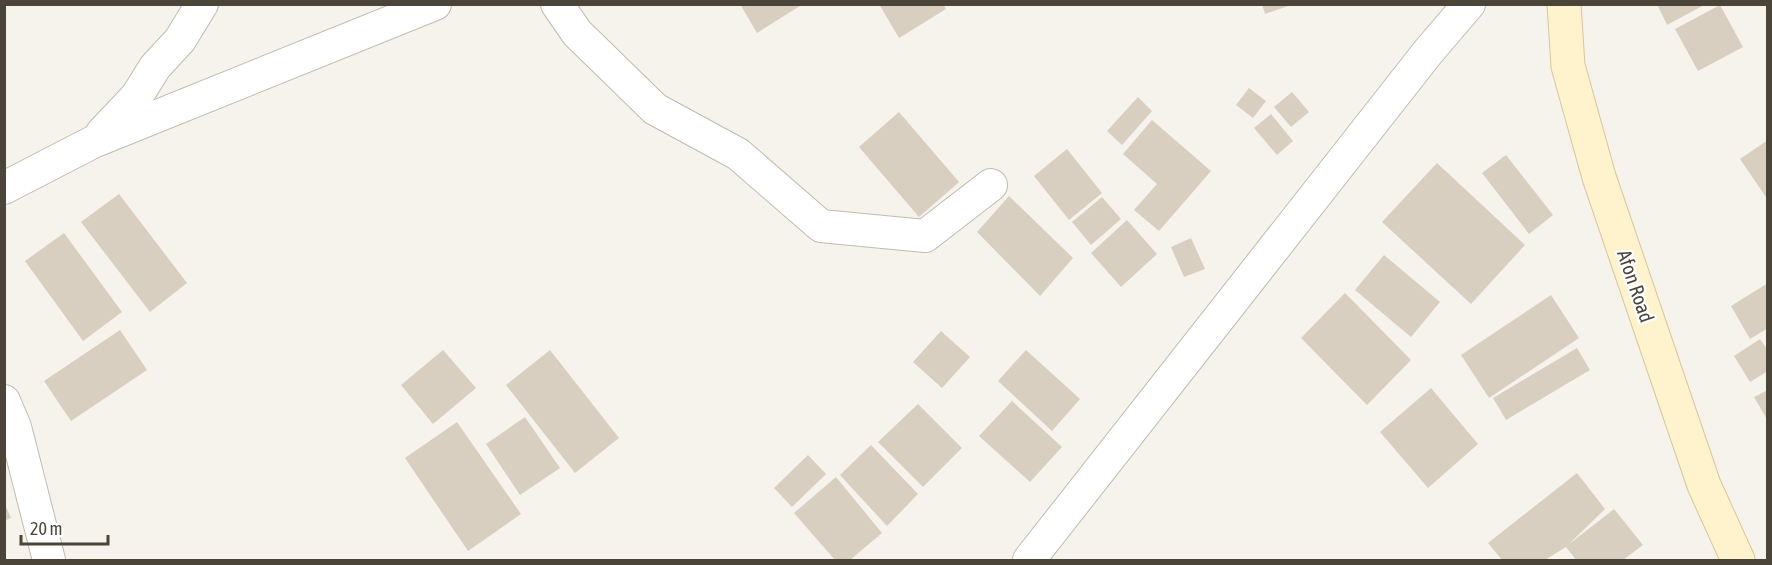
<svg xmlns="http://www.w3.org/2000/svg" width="1772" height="565" viewBox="0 0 1772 565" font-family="'Asap Condensed',sans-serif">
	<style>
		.building { fill: #d8cfc1 }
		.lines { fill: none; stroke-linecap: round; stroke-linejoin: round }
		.minor-casing { stroke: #c2bbae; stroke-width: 34 }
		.secondary-casing { stroke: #d6c79b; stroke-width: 35 }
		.minor { stroke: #fff; stroke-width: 32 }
		.secondary { stroke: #fff3cd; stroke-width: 33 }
		.labels { text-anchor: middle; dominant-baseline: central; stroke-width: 4.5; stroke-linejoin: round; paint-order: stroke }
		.street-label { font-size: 20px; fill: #4b4439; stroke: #fff }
	</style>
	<rect width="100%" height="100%" fill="#f6f3ec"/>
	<g class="building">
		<path d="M 740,4 L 803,4 L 757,33 Z"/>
		<path d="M 879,4 L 943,4 L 946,9 L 899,38 Z"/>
		<path d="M 1262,4 L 1291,4 L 1291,5 L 1265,14 Z"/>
		<path d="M 1657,4 L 1706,4 L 1667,25 Z"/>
		<path d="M 1720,5 L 1743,47 L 1698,71 L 1675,29 Z"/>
		<path d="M 1249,88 L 1266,101 L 1253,118 L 1236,105 Z"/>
		<path d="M 1292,92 L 1309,112 L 1291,127 L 1274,107 Z"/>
		<path d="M 1138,97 L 1152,111 L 1122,145 L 1107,131 Z"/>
		<path d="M 899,112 L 959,182 L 919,217 L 859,147 Z"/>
		<path d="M 1271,114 L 1293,141 L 1277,155 L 1254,128 Z"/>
		<path d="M 1152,120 L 1211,171 L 1159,231 L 1134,210 L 1157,184 L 1123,154 Z"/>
		<path d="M 1768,140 L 1768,200 L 1740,159 Z"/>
		<path d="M 1067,149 L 1102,193 L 1069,220 L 1034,176 Z"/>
		<path d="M 1506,155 L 1553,215 L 1529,234 L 1482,173 Z"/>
		<path d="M 1437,163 L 1525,245 L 1471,304 L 1382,222 Z"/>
		<path d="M 119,194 L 187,283 L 150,312 L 81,222 Z"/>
		<path d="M 1009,196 L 1073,258 L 1040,296 L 977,232 Z"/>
		<path d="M 1102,197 L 1121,219 L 1091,245 L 1072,222 Z"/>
		<path d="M 1127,220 L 1157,254 L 1121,287 L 1091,253 Z"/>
		<path d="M 64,233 L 122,312 L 83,341 L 25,261 Z"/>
		<path d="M 1191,238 L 1205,269 L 1184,277 L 1171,247 Z"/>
		<path d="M 1384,255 L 1440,302 L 1411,337 L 1355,290 Z"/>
		<path d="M 1768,283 L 1768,328 L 1750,339 L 1731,306 Z"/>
		<path d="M 1345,293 L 1411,360 L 1367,405 L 1301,338 Z"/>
		<path d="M 1551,295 L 1579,338 L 1489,398 L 1461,355 Z"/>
		<path d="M 120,330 L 147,370 L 71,421 L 44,381 Z"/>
		<path d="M 941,331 L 970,357 L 942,388 L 913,362 Z"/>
		<path d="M 1760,339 L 1768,351 L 1768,371 L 1750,382 L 1734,356 Z"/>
		<path d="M 1577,348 L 1590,370 L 1506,420 L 1493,398 Z"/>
		<path d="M 443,350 L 476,388 L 433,424 L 401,385 Z"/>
		<path d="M 550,350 L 619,438 L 575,473 L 506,385 Z"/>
		<path d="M 1026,350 L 1080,399 L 1052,431 L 998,381 Z"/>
		<path d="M 1431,388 L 1478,444 L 1428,488 L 1380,432 Z"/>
		<path d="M 1768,390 L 1768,421 L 1754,397 Z"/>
		<path d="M 1012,401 L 1062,447 L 1030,482 L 979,436 Z"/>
		<path d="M 918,404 L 962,448 L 923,487 L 878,442 Z"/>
		<path d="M 525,417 L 560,468 L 520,495 L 486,444 Z"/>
		<path d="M 457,422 L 521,514 L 468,551 L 405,458 Z"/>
		<path d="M 871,445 L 918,494 L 887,526 L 840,475 Z"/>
		<path d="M 808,455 L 826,474 L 792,507 L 774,488 Z"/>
		<path d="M 1577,473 L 1605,509 L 1568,545 L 1614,509 L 1643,545 L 1623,560 L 1576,560 L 1566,547 L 1545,560 L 1502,560 L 1488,543 Z"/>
		<path d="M 836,477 L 882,533 L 850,560 L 835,560 L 794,513 Z"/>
		<path d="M 4,502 L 11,518 L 4,521 Z"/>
	</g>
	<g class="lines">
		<g class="minor-casing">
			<g id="minor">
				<path d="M 557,4 L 577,33 L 655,109 L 738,154 L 821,226 L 925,236 L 991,185"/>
				<path d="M 102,133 L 137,96 L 155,67 L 180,40 L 202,4"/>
				<path d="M 4,188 L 93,142 L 435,4"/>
				<path d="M 4,401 L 15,427 L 49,560"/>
				<path d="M 1029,560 L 1428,52 L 1469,4"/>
			</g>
		</g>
		<g class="secondary-casing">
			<path id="secondary" d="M 1564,4 L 1568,66 L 1599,177 L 1704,485 L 1738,560"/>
		</g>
		<use href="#minor" class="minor"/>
		<use href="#secondary" class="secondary"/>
	</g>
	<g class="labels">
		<g class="street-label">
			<text transform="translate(1636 286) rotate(71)">Afon Road</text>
		</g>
	</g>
	<rect width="1772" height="565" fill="none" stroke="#4b4439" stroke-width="12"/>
	<path d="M21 535v9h87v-9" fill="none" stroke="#4b4439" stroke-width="3"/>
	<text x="30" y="535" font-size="18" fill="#4b4439" stroke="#ffffff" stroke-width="4.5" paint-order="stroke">20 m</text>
</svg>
